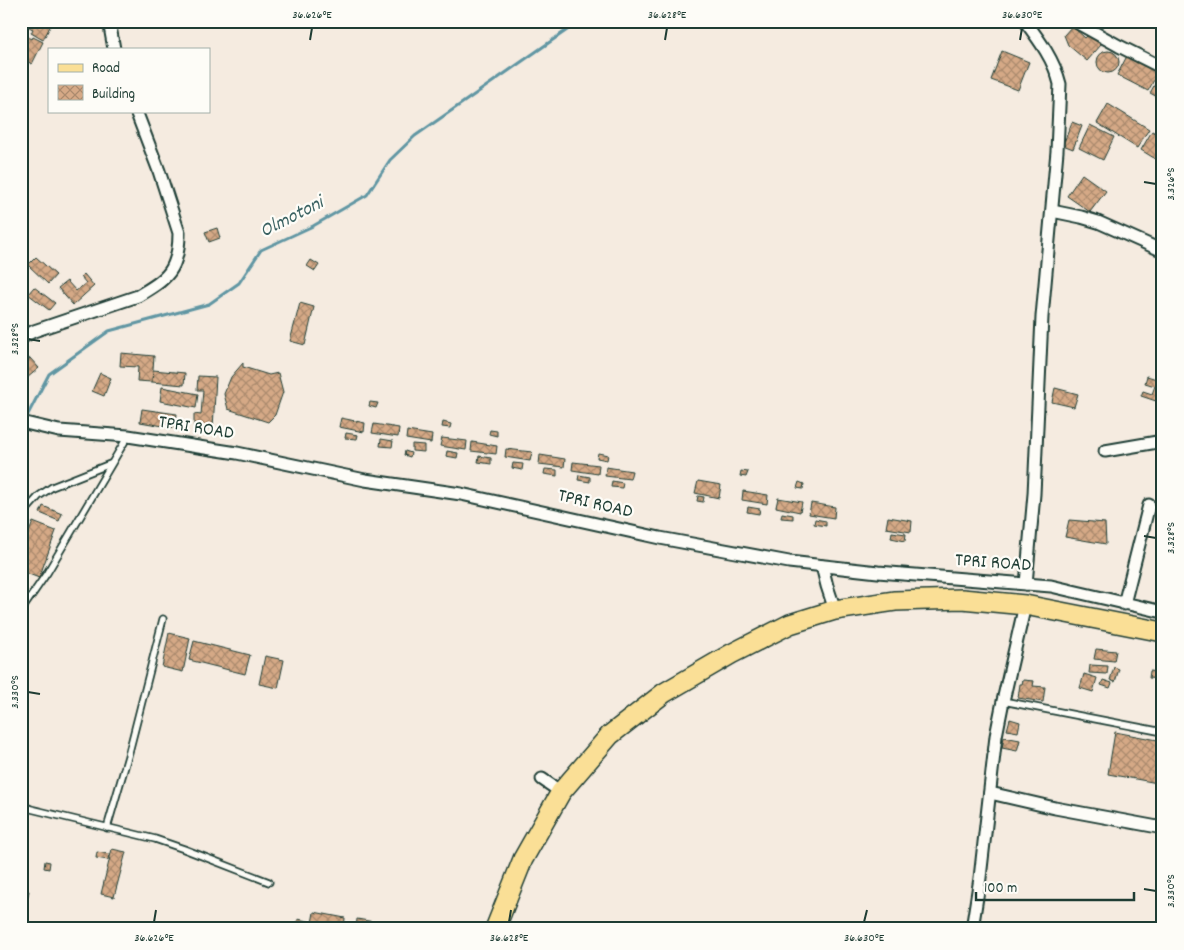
<svg xmlns="http://www.w3.org/2000/svg" width="1184" height="950" viewBox="0 0 1184 950" font-family="Dekko,sans-serif">
	<style>
		.lines { fill: none; stroke-linecap: round; stroke-linejoin: round }
		.stream { stroke: #6096a3; stroke-width: 3 }
		.building { fill: url(#building-cross-hatch); stroke: #1f3d34 }
		.service-casing { stroke: #1f3d34; stroke-width: 9 }
		.minor-casing { stroke: #1f3d34; stroke-width: 15 }
		.primary-casing { stroke: #1f3d34; stroke-width: 22 }
		.service { stroke: #fdfcf7; stroke-width: 5.5 }
		.minor { stroke: #fdfcf7; stroke-width: 11 }
		.primary { stroke: #fadf96; stroke-width: 19 }
		.ticks { fill: none; stroke: #1f3d34; stroke-width: 2 }
		.labels { text-anchor: middle; dominant-baseline: central; stroke-width: 4.5; stroke-linejoin: round; paint-order: stroke }
		.street-label { font-size: 19px; fill: #1f3d34; stroke: #fdfcf7 }
		.water-label { font-size: 20px; font-style: italic; fill: #3a6262; stroke: #fdfcf7 }
		.neatline { fill: none; stroke: #1f3d34; stroke-width: 2 }
		.ticks-label { font-size: 12px; text-anchor: middle; fill: #1f3d34 }
	</style>
	<defs>
		<pattern id="building-cross-hatch" width="8" height="8" patternUnits="userSpaceOnUse" patternTransform="scale(1.25)"><rect width="8" height="8" fill="#d5a986"/><path d="M0 0l8 8M0 8l8-8" fill="none" stroke="#ac8b6e"/></pattern>
	</defs>
	<rect width="100%" height="100%" fill="#f5ebe0"/>
	<filter id="ink" filterUnits="userSpaceOnUse"><feTurbulence type="fractalNoise" baseFrequency=".02" numOctaves="2"/><feDisplacementMap in="SourceGraphic" scale="10" xChannelSelector="R" yChannelSelector="G"/><feConvolveMatrix kernelMatrix="1 2 1 2 8 2 1 2 1" color-interpolation-filters="sRGB"/></filter>
	<g filter="url(#ink)">
		<g class="lines">
			<path class="stream" d="M 25,420 L 49,374 L 109,331 L 209,304 L 239,283 L 261,250 L 313,226 L 367,195 L 390,160 L 415,136 L 580,21"/>
		</g>
		<g class="building">
			<path d="M 30,21 L 53,21 L 43,40 L 31,33 L 33,29 L 27,26 Z"/>
			<path d="M 1072,26 L 1085,38 L 1089,34 L 1101,45 L 1087,61 L 1068,45 L 1064,35 Z"/>
			<path d="M 27,36 L 32,39 L 33,37 L 43,42 L 32,64 L 21,58 L 21,47 Z"/>
			<path d="M 1002,51 L 1029,62 L 1018,90 L 991,80 Z"/>
			<circle cx="1108" cy="62" r="11"/>
			<path d="M 1127,56 L 1158,73 L 1148,91 L 1117,75 Z"/>
			<path d="M 21,68 L 26,70 L 23,77 L 21,76 Z"/>
			<path d="M 1155,84 L 1163,88 L 1163,100 L 1150,93 Z"/>
			<path d="M 1108,104 L 1149,129 L 1137,148 L 1097,123 Z"/>
			<path d="M 1072,122 L 1082,126 L 1073,149 L 1063,145 Z"/>
			<path d="M 1090,125 L 1114,137 L 1103,160 L 1079,148 Z"/>
			<path d="M 1152,131 L 1163,137 L 1162,163 L 1141,150 Z"/>
			<path d="M 1082,174 L 1106,191 L 1090,212 L 1067,196 Z"/>
			<path d="M 217,228 L 220,238 L 209,242 L 205,232 Z"/>
			<path d="M 36,257 L 56,275 L 48,284 L 28,265 Z"/>
			<path d="M 311,260 L 319,265 L 315,271 L 307,266 Z"/>
			<path d="M 84,274 L 94,286 L 73,305 L 58,288 L 67,281 L 76,291 L 86,283 L 81,277 Z"/>
			<path d="M 34,287 L 55,303 L 49,310 L 28,294 Z"/>
			<path d="M 300,303 L 314,307 L 305,345 L 290,341 Z"/>
			<path d="M 121,353 L 154,356 L 152,382 L 137,381 L 138,367 L 120,366 Z"/>
			<path d="M 30,358 L 39,368 L 21,383 L 21,365 Z"/>
			<path d="M 243,363 L 243,367 L 269,375 L 278,373 L 283,392 L 275,415 L 268,422 L 228,409 L 224,394 L 231,377 Z"/>
			<path d="M 153,370 L 185,373 L 184,385 L 152,382 Z"/>
			<path d="M 100,373 L 111,378 L 104,396 L 92,391 Z"/>
			<path d="M 198,376 L 216,377 L 213,428 L 194,427 L 194,414 L 201,415 L 203,390 L 197,390 Z"/>
			<path d="M 1147,376 L 1163,381 L 1163,392 L 1159,402 L 1141,396 L 1143,391 L 1152,394 L 1155,386 L 1145,383 Z"/>
			<path d="M 162,387 L 198,394 L 196,408 L 160,401 Z"/>
			<path d="M 1055,388 L 1078,394 L 1074,407 L 1052,402 Z"/>
			<path d="M 370,402 L 378,403 L 376,408 L 369,406 Z"/>
			<path d="M 142,409 L 177,414 L 175,428 L 140,422 Z"/>
			<path d="M 341,418 L 365,423 L 364,432 L 339,427 Z"/>
			<path d="M 443,422 L 451,424 L 450,428 L 442,427 Z"/>
			<path d="M 374,424 L 399,428 L 398,437 L 372,433 Z"/>
			<path d="M 490,430 L 497,431 L 497,436 L 489,434 Z"/>
			<path d="M 407,431 L 432,435 L 431,443 L 406,439 Z"/>
			<path d="M 346,433 L 358,435 L 357,439 L 345,438 Z"/>
			<path d="M 442,438 L 467,441 L 466,450 L 440,446 Z"/>
			<path d="M 381,439 L 393,441 L 392,447 L 380,446 Z"/>
			<path d="M 472,442 L 497,446 L 496,454 L 471,451 Z"/>
			<path d="M 412,444 L 424,445 L 424,452 L 412,451 Z"/>
			<path d="M 506,449 L 532,452 L 530,461 L 505,457 Z"/>
			<path d="M 405,451 L 411,453 L 410,457 L 404,455 Z"/>
			<path d="M 447,451 L 458,453 L 457,458 L 446,456 Z"/>
			<path d="M 598,453 L 608,455 L 607,460 L 597,458 Z"/>
			<path d="M 540,455 L 565,459 L 564,467 L 539,464 Z"/>
			<path d="M 479,456 L 491,458 L 491,464 L 478,462 Z"/>
			<path d="M 573,462 L 599,465 L 598,474 L 572,470 Z"/>
			<path d="M 513,463 L 523,464 L 522,470 L 512,468 Z"/>
			<path d="M 606,467 L 632,471 L 630,479 L 605,476 Z"/>
			<path d="M 545,469 L 557,470 L 557,476 L 544,474 Z"/>
			<path d="M 741,471 L 748,472 L 746,477 L 740,476 Z"/>
			<path d="M 579,475 L 590,477 L 590,482 L 578,480 Z"/>
			<path d="M 612,481 L 623,483 L 622,488 L 611,487 Z"/>
			<path d="M 698,481 L 721,485 L 719,498 L 695,493 Z"/>
			<path d="M 799,482 L 804,484 L 803,489 L 797,488 Z"/>
			<path d="M 743,491 L 768,495 L 767,504 L 742,500 Z"/>
			<path d="M 698,496 L 704,497 L 703,502 L 697,501 Z"/>
			<path d="M 778,498 L 802,502 L 800,512 L 776,507 Z"/>
			<path d="M 811,503 L 835,507 L 834,518 L 809,514 Z"/>
			<path d="M 43,506 L 62,514 L 59,521 L 40,513 Z"/>
			<path d="M 748,507 L 760,509 L 759,514 L 747,512 Z"/>
			<path d="M 782,513 L 793,515 L 793,519 L 781,518 Z"/>
			<path d="M 888,517 L 912,521 L 911,532 L 886,528 Z"/>
			<path d="M 815,519 L 826,521 L 826,526 L 814,524 Z"/>
			<path d="M 1069,520 L 1105,523 L 1106,544 L 1065,537 Z"/>
			<path d="M 33,522 L 56,531 L 39,578 L 21,571 L 21,552 Z"/>
			<path d="M 892,532 L 906,534 L 905,541 L 891,538 Z"/>
			<path d="M 169,633 L 190,638 L 183,672 L 162,667 Z"/>
			<path d="M 194,641 L 250,655 L 245,674 L 189,660 Z"/>
			<path d="M 1096,649 L 1116,651 L 1114,661 L 1094,659 Z"/>
			<path d="M 265,656 L 284,660 L 278,688 L 259,684 Z"/>
			<path d="M 1090,665 L 1108,666 L 1107,674 L 1089,673 Z"/>
			<path d="M 1114,667 L 1119,669 L 1115,682 L 1110,680 Z"/>
			<path d="M 1150,671 L 1159,672 L 1158,679 L 1149,678 Z"/>
			<path d="M 1084,674 L 1097,678 L 1093,692 L 1080,688 Z"/>
			<path d="M 1023,680 L 1034,681 L 1033,686 L 1045,687 L 1043,702 L 1018,698 L 1020,684 L 1022,684 Z"/>
			<path d="M 1103,680 L 1112,683 L 1110,688 L 1101,685 Z"/>
			<path d="M 1010,719 L 1020,722 L 1018,732 L 1007,730 Z"/>
			<path d="M 1115,732 L 1163,741 L 1163,784 L 1108,774 Z"/>
			<path d="M 1004,737 L 1020,740 L 1017,751 L 1002,748 Z"/>
			<path d="M 112,849 L 126,852 L 114,897 L 101,894 Z"/>
			<path d="M 97,852 L 109,854 L 108,860 L 96,858 Z"/>
			<path d="M 45,861 L 50,862 L 49,869 L 44,868 Z"/>
			<path d="M 21,890 L 29,891 L 26,905 L 21,904 Z"/>
			<path d="M 314,912 L 345,918 L 344,929 L 311,929 Z"/>
			<path d="M 298,919 L 312,922 L 311,929 L 296,929 Z"/>
			<path d="M 357,919 L 392,925 L 391,929 L 356,929 Z"/>
		</g>
		<g class="lines">
			<g class="service-casing">
				<g id="service">
					<path d="M 21,516 L 39,496 L 52,487 L 110,464"/>
					<path d="M 21,611 L 47,573 L 128,436"/>
					<path d="M 1003,701 L 1163,732"/>
					<path d="M 21,805 L 31,809 L 155,839 L 184,849 L 269,882"/>
					<path d="M 107,828 L 128,756 L 163,619"/>
				</g>
			</g>
			<g class="minor-casing">
				<g id="minor">
					<path d="M 109,21 L 114,49"/>
					<path d="M 1025,21 C 1040,41 1054,60 1060,84 L 1057,151 L 1042,317 L 1034,494 L 1026,584"/>
					<path d="M 1074,21 L 1119,46 L 1163,68"/>
					<path d="M 1052,211 L 1081,217 L 1098,222 L 1163,251"/>
					<path d="M 21,338 L 34,331 L 138,296 C 149,289 165,281 172,268 C 177,259 179,244 179,233 L 159,171 L 136,111"/>
					<path d="M 21,422 L 59,431 L 128,436 L 237,453 L 365,480 L 461,494 L 660,538 L 789,562 L 878,572 L 1051,586 L 1163,612"/>
					<path d="M 1105,451 L 1163,441"/>
					<path d="M 822,566 L 827,586 L 835,610"/>
					<path d="M 1124,604 L 1149,505"/>
					<path d="M 542,779 L 561,792"/>
					<path d="M 990,793 L 1055,808 L 1163,828"/>
					<path d="M 972,929 L 980,878 L 996,736 L 1003,701 L 1025,605"/>
				</g>
			</g>
			<g class="primary-casing">
				<path id="primary" d="M 495,929 L 523,859 L 561,792 L 610,735 L 664,693 L 731,654 L 790,624 L 835,610 L 895,601 L 962,599 L 1025,605 L 1163,632"/>
			</g>
			<use href="#service" class="service"/>
			<use href="#minor" class="minor"/>
			<use href="#primary" class="primary"/>
		</g>
	</g>
	<path class="ticks" d="M 310,40 L 312,28M 665,40 L 667,28M 1020,40 L 1022,28M 1144,182 L 1156,184M 28,339 L 40,341M 1144,536 L 1156,538M 28,692 L 40,694M 1144,889 L 1156,891M 154,922 L 156,910M 509,922 L 511,910M 864,922 L 867,910"/>
	<g class="labels">
		<g class="street-label">
			<text transform="translate(196 429) rotate(9)">TPRI ROAD</text>
			<text transform="translate(595 505) rotate(13)">TPRI ROAD</text>
			<text transform="translate(993 564) rotate(4)">TPRI ROAD</text>
		</g>
		<g class="water-label">
			<text transform="translate(292 218) rotate(-27)">Olmotoni</text>
		</g>
	</g>
	<rect width="1184" height="950" fill="none" stroke="#fdfcf7" stroke-width="55"/>
	<rect x="48" y="48" width="162" height="65" fill="#fdfcf7" stroke="#a4b0a9"/>
	<rect x="58" y="64" width="25" height="8" fill="#fadf96" stroke="#a4b0a9"/>
	<text x="92" y="72" font-size="15" fill="#1f3d34">Road</text>
	<rect x="58" y="85" width="25" height="15" fill="url(#building-cross-hatch)" stroke="#a4b0a9"/>
	<text x="92" y="98" font-size="15" fill="#1f3d34">Building</text>
	<path d="M976 892v8h158v-8" fill="none" stroke="#1f3d34" stroke-width="2.5"/>
	<text x="984" y="892" font-size="15" fill="#1f3d34" stroke="#fdfcf7" stroke-width="4" paint-order="stroke">100 m</text>
	<rect x="28" y="28" width="1128" height="894" class="neatline"/>
	<g class="ticks-label">
		<text x="312" y="18">36.626°E</text>
		<text x="667" y="18">36.628°E</text>
		<text x="1022" y="18">36.630°E</text>
		<text transform="translate(1170 184) rotate(-90)" y="4">3.326°S</text>
		<text transform="translate(14 339) rotate(-90)" y="4">3.328°S</text>
		<text transform="translate(1170 538) rotate(-90)" y="4">3.328°S</text>
		<text transform="translate(14 692) rotate(-90)" y="4">3.330°S</text>
		<text transform="translate(1170 891) rotate(-90)" y="4">3.330°S</text>
		<text x="154" y="941">36.626°E</text>
		<text x="509" y="941">36.628°E</text>
		<text x="864" y="941">36.630°E</text>
	</g>
</svg>
